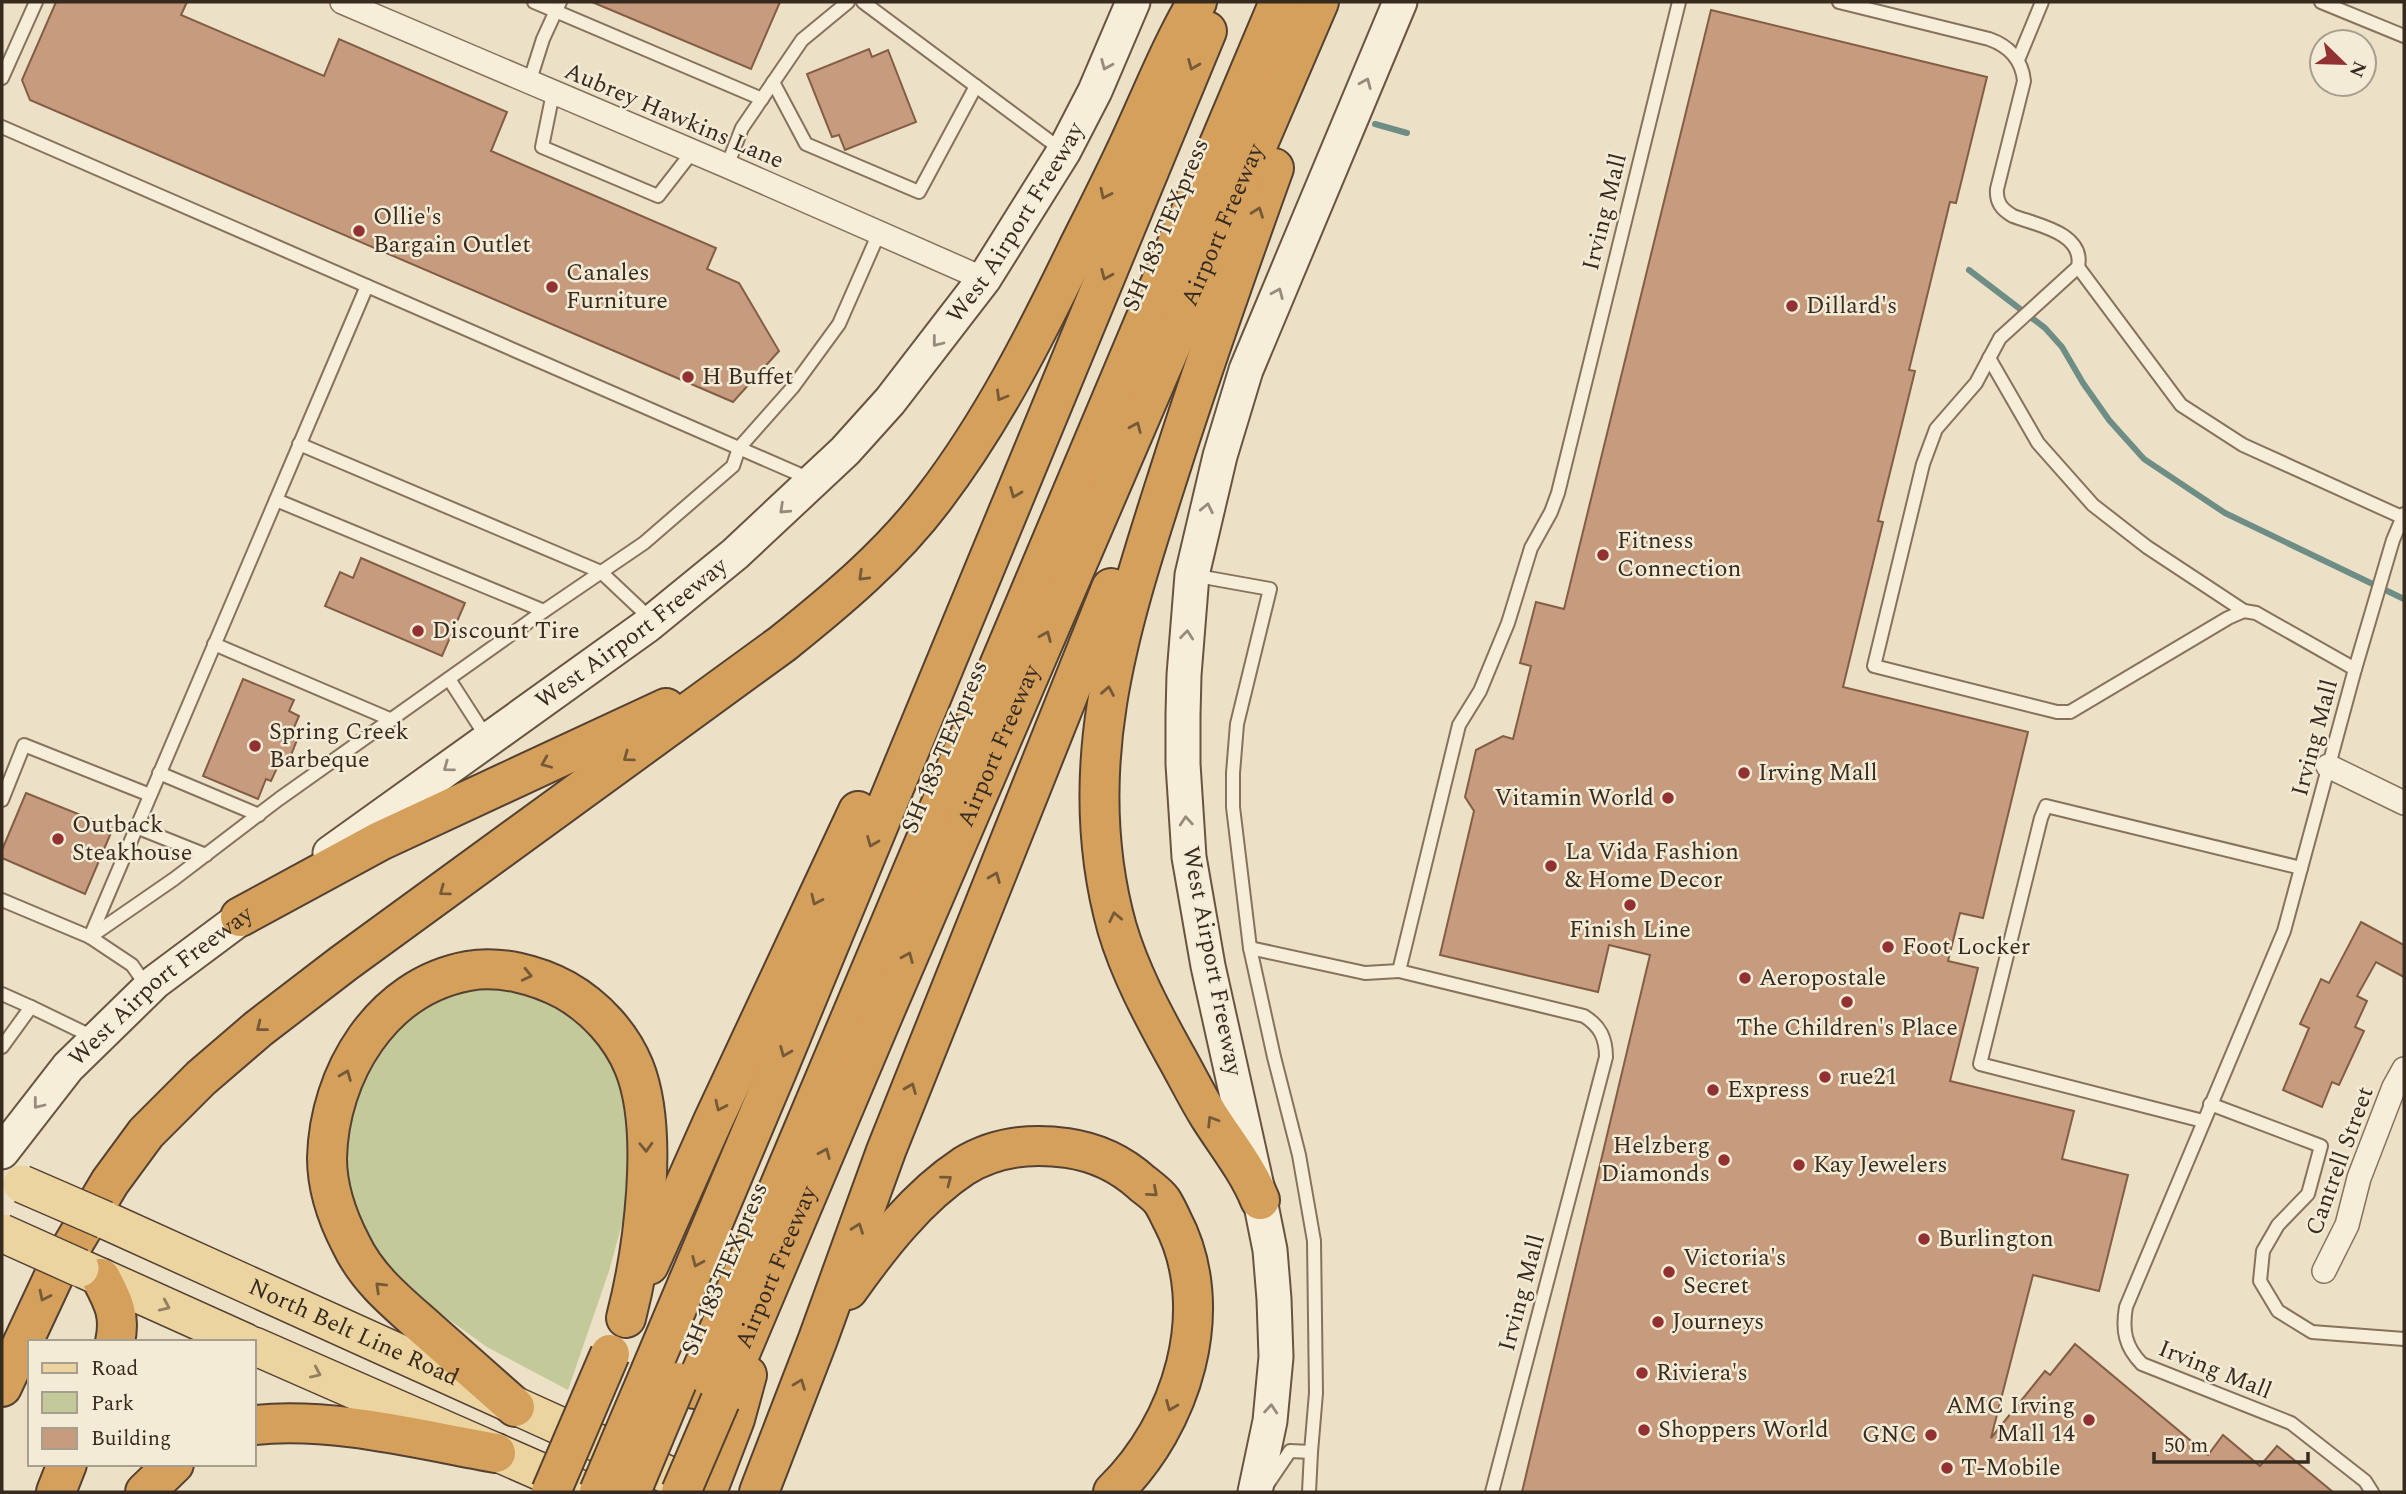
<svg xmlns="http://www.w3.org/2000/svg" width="2406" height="1494" viewBox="0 0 2406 1494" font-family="Spectral,serif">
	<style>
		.green { fill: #c4c99a }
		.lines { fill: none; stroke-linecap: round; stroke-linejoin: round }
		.stream { stroke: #6e8d85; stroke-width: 6 }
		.building { fill: #c79c7e; stroke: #835d44; stroke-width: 2 }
		.service-casing { stroke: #86725d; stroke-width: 16 }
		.minor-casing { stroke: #86725d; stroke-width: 26 }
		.secondary-casing { stroke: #685440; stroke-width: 37 }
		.primary-casing { stroke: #544131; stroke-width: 40 }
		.motorway-casing { stroke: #544131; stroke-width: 42 }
		.service { stroke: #f7eed9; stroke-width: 12 }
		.minor { stroke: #f7eed9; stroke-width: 23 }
		.secondary { stroke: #f7eed9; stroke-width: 33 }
		.primary { stroke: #ecd4a0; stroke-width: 37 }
		.motorway { stroke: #d5a05c; stroke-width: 38 }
		.primary-bridge-casing { stroke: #544131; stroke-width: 40; stroke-linecap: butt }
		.motorway-bridge-casing { stroke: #544131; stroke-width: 42; stroke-linecap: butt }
		.primary-bridge { stroke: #ecd4a0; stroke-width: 37 }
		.motorway-bridge { stroke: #d5a05c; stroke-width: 38 }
		.oneway { stroke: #978c7c }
		.oneway2 { stroke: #765a38 }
		.oneway3 { stroke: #928060 }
		.poi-dot { fill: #913132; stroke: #f3ebd5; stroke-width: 2.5 }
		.labels { text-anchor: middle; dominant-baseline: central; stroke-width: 5; stroke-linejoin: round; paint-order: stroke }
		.street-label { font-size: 24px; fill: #372b20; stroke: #f3ebd5 }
		.poi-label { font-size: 24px; fill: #372b20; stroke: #f3ebd5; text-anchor: start }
	</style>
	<rect width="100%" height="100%" fill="#ece0c6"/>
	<path class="green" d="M 494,985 L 566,1002 L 616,1065 L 630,1118 L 631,1166 L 625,1213 L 609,1271 L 568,1390 L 487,1347 L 413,1294 L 375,1248 L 345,1183 L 343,1129 L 384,1035 L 444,991 Z"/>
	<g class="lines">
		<g class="stream">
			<path d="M 1375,124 L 1407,133"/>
			<path d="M 1969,270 L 2045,328 L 2062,347 L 2083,383 L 2109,420 L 2144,459 L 2225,513 L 2404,599"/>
		</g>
	</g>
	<g class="building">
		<path d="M 56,2 L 187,2 L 181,15 L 324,76 L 339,39 L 507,112 L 491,151 L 716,248 L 707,269 L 739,283 L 779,351 L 733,402 L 30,100 L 22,80 Z"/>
		<path d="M 592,2 L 780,2 L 751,69 Z"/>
		<path d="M 1711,10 L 1987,77 L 1956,203 L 1950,202 L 1909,370 L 1915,371 L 1878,521 L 1883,522 L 1843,687 L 2028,732 L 1983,918 L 1960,913 L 1948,961 L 1978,968 L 1950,1081 L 2074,1111 L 2062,1159 L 2128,1175 L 2099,1291 L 2033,1275 L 1991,1438 L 2045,1371 L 2050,1375 L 2075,1344 L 2208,1455 L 2223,1435 L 2260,1466 L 2277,1446 L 2333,1492 L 1522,1492 L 1650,955 L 1609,945 L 1598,992 L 1440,955 L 1474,811 L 1465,797 L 1476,750 L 1503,736 L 1513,739 L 1531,666 L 1520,663 L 1536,602 L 1564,609 Z"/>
		<path d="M 869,49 L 872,57 L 888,50 L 916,122 L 845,150 L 839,135 L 832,137 L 807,74 Z"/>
		<path d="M 361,558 L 465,603 L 442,656 L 325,606 L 340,572 L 353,578 Z"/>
		<path d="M 243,679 L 294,700 L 289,711 L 299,716 L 292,732 L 299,735 L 289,760 L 282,757 L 271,781 L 266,779 L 258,799 L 203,776 Z"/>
		<path d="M 26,793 L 113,828 L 85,894 L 2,858 L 2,850 Z"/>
		<path d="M 2361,922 L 2404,945 L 2404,977 L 2376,962 L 2357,996 L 2367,1001 L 2355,1027 L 2364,1031 L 2339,1085 L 2332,1082 L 2322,1107 L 2283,1090 L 2309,1028 L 2300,1024 L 2321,979 L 2329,983 Z"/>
	</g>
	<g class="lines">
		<g class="service-casing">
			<g id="service">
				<path d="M 534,2 L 762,99"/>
				<path d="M 863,2 L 1063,151"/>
				<path d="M 1839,2 L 1989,39 C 2009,46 2022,60 2024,81 L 1997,189 C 1996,202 2001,209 2013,216 C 2037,225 2085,233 2078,267 L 2000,338 L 1976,383 L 1936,429 L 1923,464 L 1874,666 L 2057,712 L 2070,712 L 2228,618 L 2244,611 L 2256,613 L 2355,669 L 2284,931 L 2126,1307 C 2122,1330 2125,1347 2142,1364 L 2291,1423 L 2365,1481 L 2372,1492"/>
				<path d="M 2321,2 L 2404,36"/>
				<path d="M 2018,60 L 2042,2"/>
				<path d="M 2,78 L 36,2"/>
				<path d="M 773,82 L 806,144 L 919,192 L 976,86"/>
				<path d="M 529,83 L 543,39 L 560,2"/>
				<path d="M 553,93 L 542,147 L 658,196 L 693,151"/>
				<path d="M 2,127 L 810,479"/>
				<path d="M 727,166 L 742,128 L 802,40 L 848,2"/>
				<path d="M 2078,267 L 2181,405 L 2243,445 L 2404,518"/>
				<path d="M 1989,358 L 2038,443 L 2093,505 L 2147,547 L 2244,611"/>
				<path d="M 299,444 L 601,572 L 653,621"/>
				<path d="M 276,500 L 544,611"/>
				<path d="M 1192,575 L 1270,589 L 1237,724 L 1233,773 L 1233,807 L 1250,948 L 1274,1057 L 1299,1155 L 1314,1241 L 1316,1393 L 1311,1452"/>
				<path d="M 214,644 L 392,720"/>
				<path d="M 2355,669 L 2393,540 L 2404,514"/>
				<path d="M 449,679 L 487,738"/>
				<path d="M 159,773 L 259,815"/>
				<path d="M 2,800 L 24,745 L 150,795"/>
				<path d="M 136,827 L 206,855"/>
				<path d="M 2,900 L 90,937 L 132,965 L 148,988"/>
				<path d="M 90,937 L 174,879 L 279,799 L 544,611 L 644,543 L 733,466 L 739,448 L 793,387 L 839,324 L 879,233"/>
				<path d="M 90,937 L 367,286"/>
				<path d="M 1250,948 L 1365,973 L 1399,971"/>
				<path d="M 2,994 L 31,1007"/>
				<path d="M 2,1047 L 31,1007 L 93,1037"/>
				<path d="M 2210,1104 L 2321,1146 L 2308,1194 L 2278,1225 L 2263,1251 L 2260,1281 L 2278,1311 L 2312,1332 L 2404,1339"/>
				<path d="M 2203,1121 L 1980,1064 L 2041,818 L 2046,806 L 2301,868"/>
				<path d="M 1267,1485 L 1290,1451 L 1311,1452 L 1309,1492"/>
				<path d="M 1492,1492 L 1606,1057 C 1606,1038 1600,1026 1584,1016 L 1399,971 L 1459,725 L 1480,691 L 1508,623 L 1531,548 L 1551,512 L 1558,493 L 1679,2"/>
			</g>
		</g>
		<g class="minor-casing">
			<g id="minor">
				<path d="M 342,2 L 727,166 L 984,279"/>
				<path d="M 2328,766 L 2404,803"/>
				<path d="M 2324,1271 L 2347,1225 L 2359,1178 L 2394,1087 L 2404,1069"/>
			</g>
		</g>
		<g class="secondary-casing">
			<g id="secondary">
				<path id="s1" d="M 330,853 L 648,625 L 735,554 L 845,451 L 890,401 L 984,279 L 1064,151 L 1095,91 L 1133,2"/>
				<path id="s2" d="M 2,1152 L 68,1067 L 155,982 L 261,903"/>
				<path d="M 1255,1492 L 1270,1421 L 1276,1357 L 1274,1299 L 1270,1250 L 1260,1200 L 1208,966 L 1189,857 L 1183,764 L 1183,715 L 1184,675 L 1192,575 L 1220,456 L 1246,370 L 1400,2"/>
			</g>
		</g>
		<g class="primary-casing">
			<g id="primary">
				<path id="s3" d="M 105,1220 L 706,1492"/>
				<path d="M 85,1270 L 245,1342"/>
				<path d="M 254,1346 L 587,1492"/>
			</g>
		</g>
		<g class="motorway-casing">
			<g id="motorway">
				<path d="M 240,917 L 380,841 L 666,708"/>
				<path d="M 1260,1200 C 1248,1170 1226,1143 1209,1116 C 1196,1095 1186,1074 1174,1053 C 1152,1013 1130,972 1117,928 C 1072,767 1121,623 1170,470 C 1202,369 1238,268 1274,168"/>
				<path d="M 649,1265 L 713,1121 L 858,811"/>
				<path d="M 101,1278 C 113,1301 121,1315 115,1342"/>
				<path d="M 848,1290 C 880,1245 917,1197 964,1166 C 995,1147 1032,1143 1067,1148 C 1095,1152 1121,1164 1142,1183 C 1149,1189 1157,1194 1162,1201 C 1166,1207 1169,1214 1172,1220 C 1219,1309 1182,1425 1113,1492"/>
				<path d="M 651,1370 L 777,1071 L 1207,31"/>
				<path d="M 2,1387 L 53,1278 L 110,1182 L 146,1133 L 201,1078 L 258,1029 L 344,963 L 782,644 C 837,600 891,555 934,498 C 992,422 1036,335 1077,250 C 1097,210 1117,171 1135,131 C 1155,87 1173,43 1197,2"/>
				<path d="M 694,1389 L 1279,2"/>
				<path id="s4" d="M 720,1401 L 881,1020 L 1319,2"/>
				<path d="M 515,1407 C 486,1381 457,1356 428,1330 C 399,1304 368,1280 351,1244 C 338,1219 327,1187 327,1158 C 329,1074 381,987 468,971 C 500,965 537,975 565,990 C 595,1007 621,1035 634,1067 C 660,1131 643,1252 626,1318"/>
				<path d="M 254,1425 C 334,1417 417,1439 496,1453"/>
				<path d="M 56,1492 L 67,1464"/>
				<path d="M 145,1492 L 174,1464"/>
				<path d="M 707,1492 L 735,1419 L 747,1375"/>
				<path d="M 759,1492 L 818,1339 L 886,1151 L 1111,588"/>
			</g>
		</g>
		<use href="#service" class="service"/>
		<use href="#minor" class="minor"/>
		<use href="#secondary" class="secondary"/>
		<use href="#primary" class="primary"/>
		<use href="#motorway" class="motorway"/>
		<g class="primary-bridge-casing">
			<g id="primary-bridge">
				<path d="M 22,1184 L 105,1220"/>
				<path d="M 2,1233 L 80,1268"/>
			</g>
		</g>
		<g class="motorway-bridge-casing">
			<g id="motorway-bridge">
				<path d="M 551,1492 L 610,1354"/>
				<path d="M 599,1492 L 651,1370"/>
				<path d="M 631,1492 L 677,1382"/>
				<path d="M 681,1492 L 720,1401"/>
			</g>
		</g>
		<use href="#primary-bridge" class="primary-bridge"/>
		<use href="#motorway-bridge" class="motorway-bridge"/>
	</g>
	<defs><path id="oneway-chevron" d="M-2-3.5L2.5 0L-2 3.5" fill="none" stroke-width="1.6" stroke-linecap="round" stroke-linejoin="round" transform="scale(1.75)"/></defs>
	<g class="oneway">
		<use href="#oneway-chevron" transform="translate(1106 65) rotate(113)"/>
		<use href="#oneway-chevron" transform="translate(1366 83) rotate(-67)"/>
		<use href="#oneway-chevron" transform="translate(1278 293) rotate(-67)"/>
		<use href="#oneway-chevron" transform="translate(937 342) rotate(128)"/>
		<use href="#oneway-chevron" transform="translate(1207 508) rotate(-78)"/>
		<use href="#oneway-chevron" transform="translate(784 509) rotate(137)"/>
		<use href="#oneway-chevron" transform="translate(1187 635) rotate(-84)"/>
		<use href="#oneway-chevron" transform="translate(448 767) rotate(144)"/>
		<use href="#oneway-chevron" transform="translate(1186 821) rotate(-95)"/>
		<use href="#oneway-chevron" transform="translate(38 1104) rotate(128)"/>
		<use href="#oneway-chevron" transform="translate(1271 1409) rotate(-85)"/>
	</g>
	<g class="oneway2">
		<use href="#oneway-chevron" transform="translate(1193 65) rotate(112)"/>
		<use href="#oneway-chevron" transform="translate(1105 194) rotate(116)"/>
		<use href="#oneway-chevron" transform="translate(1258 212) rotate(-70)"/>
		<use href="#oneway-chevron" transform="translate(1106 275) rotate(113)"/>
		<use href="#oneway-chevron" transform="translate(1001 396) rotate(120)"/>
		<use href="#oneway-chevron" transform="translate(1136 427) rotate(-67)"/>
		<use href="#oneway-chevron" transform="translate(1015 493) rotate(112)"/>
		<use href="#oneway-chevron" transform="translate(863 576) rotate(136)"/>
		<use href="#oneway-chevron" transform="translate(1046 636) rotate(-67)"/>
		<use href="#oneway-chevron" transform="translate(1108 691) rotate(-80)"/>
		<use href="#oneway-chevron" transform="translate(628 757) rotate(144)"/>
		<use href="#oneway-chevron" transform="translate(546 763) rotate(157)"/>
		<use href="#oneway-chevron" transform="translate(872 842) rotate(112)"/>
		<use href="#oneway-chevron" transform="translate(995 877) rotate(-68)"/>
		<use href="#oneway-chevron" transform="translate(444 891) rotate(144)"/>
		<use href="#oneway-chevron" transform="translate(816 900) rotate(115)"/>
		<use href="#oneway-chevron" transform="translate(1115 917) rotate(-102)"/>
		<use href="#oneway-chevron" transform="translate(908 957) rotate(-67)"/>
		<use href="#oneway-chevron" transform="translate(527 975) rotate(13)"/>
		<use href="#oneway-chevron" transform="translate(261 1027) rotate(142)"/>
		<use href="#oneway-chevron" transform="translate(785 1052) rotate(112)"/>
		<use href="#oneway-chevron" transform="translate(346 1075) rotate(-68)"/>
		<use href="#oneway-chevron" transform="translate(911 1088) rotate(-68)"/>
		<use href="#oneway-chevron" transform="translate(720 1106) rotate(115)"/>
		<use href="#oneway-chevron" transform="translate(1212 1121) rotate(-122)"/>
		<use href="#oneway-chevron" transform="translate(646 1147) rotate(88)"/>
		<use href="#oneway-chevron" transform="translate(825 1153) rotate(-67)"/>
		<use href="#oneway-chevron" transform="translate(947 1180) rotate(-37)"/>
		<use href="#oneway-chevron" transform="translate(1153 1192) rotate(41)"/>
		<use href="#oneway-chevron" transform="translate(858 1228) rotate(-70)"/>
		<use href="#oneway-chevron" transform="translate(697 1262) rotate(113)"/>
		<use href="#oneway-chevron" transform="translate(380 1287) rotate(-136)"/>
		<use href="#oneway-chevron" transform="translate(44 1296) rotate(116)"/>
		<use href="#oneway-chevron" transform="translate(800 1384) rotate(-69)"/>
		<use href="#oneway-chevron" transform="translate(1171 1406) rotate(112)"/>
	</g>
	<g class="oneway3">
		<use href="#oneway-chevron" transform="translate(165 1306) rotate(24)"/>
		<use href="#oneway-chevron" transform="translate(316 1373) rotate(24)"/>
	</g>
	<g class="poi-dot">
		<circle cx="359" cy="231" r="7"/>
		<circle cx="552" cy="287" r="7"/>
		<circle cx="1792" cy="306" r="7"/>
		<circle cx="688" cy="377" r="7"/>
		<circle cx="1603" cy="555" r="7"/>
		<circle cx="418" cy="631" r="7"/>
		<circle cx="255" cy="746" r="7"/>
		<circle cx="1744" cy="773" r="7"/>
		<circle cx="1668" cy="798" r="7"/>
		<circle cx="58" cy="839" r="7"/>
		<circle cx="1551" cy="866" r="7"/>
		<circle cx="1630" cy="905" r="7"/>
		<circle cx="1888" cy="947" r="7"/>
		<circle cx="1745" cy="978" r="7"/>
		<circle cx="1847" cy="1002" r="7"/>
		<circle cx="1825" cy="1077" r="7"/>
		<circle cx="1713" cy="1090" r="7"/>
		<circle cx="1724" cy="1160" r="7"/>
		<circle cx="1799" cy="1165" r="7"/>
		<circle cx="1924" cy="1239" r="7"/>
		<circle cx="1669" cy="1272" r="7"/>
		<circle cx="1658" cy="1322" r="7"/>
		<circle cx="1642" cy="1373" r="7"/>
		<circle cx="2089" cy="1420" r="7"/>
		<circle cx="1644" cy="1430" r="7"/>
		<circle cx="1931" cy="1435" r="7"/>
		<circle cx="1947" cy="1468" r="7"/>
	</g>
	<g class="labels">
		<g class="street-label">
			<text transform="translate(674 116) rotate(23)">Aubrey Hawkins Lane</text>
			<text transform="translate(1605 212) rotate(-76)">Irving Mall</text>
			<text stroke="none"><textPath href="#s1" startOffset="940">West Airport Freeway</textPath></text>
			<text transform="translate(1166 225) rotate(-67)">SH 183 TEXpress</text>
			<text stroke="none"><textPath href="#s4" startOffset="1279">Airport Freeway</textPath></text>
			<text stroke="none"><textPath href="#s1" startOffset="373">West Airport Freeway</textPath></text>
			<text transform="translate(2315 738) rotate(-75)">Irving Mall</text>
			<text stroke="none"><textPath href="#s4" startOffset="712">Airport Freeway</textPath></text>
			<text transform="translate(945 747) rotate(-67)">SH 183 TEXpress</text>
			<text transform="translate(1212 961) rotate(79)">West Airport Freeway</text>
			<text stroke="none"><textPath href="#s2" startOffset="231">West Airport Freeway</textPath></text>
			<text transform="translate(2340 1161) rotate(-70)">Cantrell Street</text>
			<text stroke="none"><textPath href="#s4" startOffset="145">Airport Freeway</textPath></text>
			<text transform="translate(725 1269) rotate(-67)">SH 183 TEXpress</text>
			<text transform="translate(1522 1293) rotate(-75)">Irving Mall</text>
			<text stroke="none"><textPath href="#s3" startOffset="273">North Belt Line Road</textPath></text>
			<text transform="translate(2215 1370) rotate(22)">Irving Mall</text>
		</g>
		<g class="poi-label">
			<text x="373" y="217">Ollie's<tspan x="373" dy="28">Bargain Outlet</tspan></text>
			<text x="566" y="273">Canales<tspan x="566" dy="28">Furniture</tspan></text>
			<text x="1806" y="306">Dillard's</text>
			<text x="702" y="377">H Buffet</text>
			<text x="1617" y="541">Fitness<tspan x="1617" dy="28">Connection</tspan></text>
			<text x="432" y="631">Discount Tire</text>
			<text x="269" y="732">Spring Creek<tspan x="269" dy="28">Barbeque</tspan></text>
			<text x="1758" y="773">Irving Mall</text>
			<text x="1654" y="798" text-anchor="end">Vitamin World</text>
			<text x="72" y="825">Outback<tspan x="72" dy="28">Steakhouse</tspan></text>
			<text x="1565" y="852">La Vida Fashion<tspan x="1565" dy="28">&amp; Home Decor</tspan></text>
			<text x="1630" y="930" text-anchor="middle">Finish Line</text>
			<text x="1902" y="947">Foot Locker</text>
			<text x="1759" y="978">Aeropostale</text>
			<text x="1847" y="1028" text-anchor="middle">The Children's Place</text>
			<text x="1839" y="1077">rue21</text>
			<text x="1727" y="1090">Express</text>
			<text x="1710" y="1146" text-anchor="end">Helzberg<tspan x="1710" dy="28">Diamonds</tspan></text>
			<text x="1813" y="1165">Kay Jewelers</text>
			<text x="1938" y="1239">Burlington</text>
			<text x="1683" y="1258">Victoria's<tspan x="1683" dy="28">Secret</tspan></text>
			<text x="1672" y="1322">Journeys</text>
			<text x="1656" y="1373">Riviera's</text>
			<text x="2075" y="1406" text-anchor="end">AMC Irving<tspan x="2075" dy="28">Mall 14</tspan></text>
			<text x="1658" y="1430">Shoppers World</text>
			<text x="1917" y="1435" text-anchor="end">GNC</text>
			<text x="1961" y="1468">T-Mobile</text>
		</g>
	</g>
	<rect width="2406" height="1494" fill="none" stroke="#372b20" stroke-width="7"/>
	<rect x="28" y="1340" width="228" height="126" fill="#f3ebd5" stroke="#a89e8d" stroke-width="2"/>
	<rect x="42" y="1363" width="35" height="10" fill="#ecd4a0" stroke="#a89e8d" stroke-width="2"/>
	<text x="91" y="1375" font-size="21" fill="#372b20">Road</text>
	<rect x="42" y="1392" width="35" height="21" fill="#c4c99a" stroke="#a89e8d" stroke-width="2"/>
	<text x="91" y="1410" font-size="21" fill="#372b20">Park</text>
	<rect x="42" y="1428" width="35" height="21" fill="#c79c7e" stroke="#a89e8d" stroke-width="2"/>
	<text x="91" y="1445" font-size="21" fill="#372b20">Building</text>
	<g transform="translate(2343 63) rotate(113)"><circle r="33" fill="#f3ebd5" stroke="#a89e8d" stroke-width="2"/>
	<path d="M0-5L12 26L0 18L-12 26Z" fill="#913132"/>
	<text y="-10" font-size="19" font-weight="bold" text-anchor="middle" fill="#372b20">N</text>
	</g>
	<path d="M2154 1452v10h154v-10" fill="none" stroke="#372b20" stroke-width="3.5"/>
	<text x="2164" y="1452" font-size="21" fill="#372b20" stroke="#f3ebd5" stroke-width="5" paint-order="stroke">50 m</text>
</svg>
